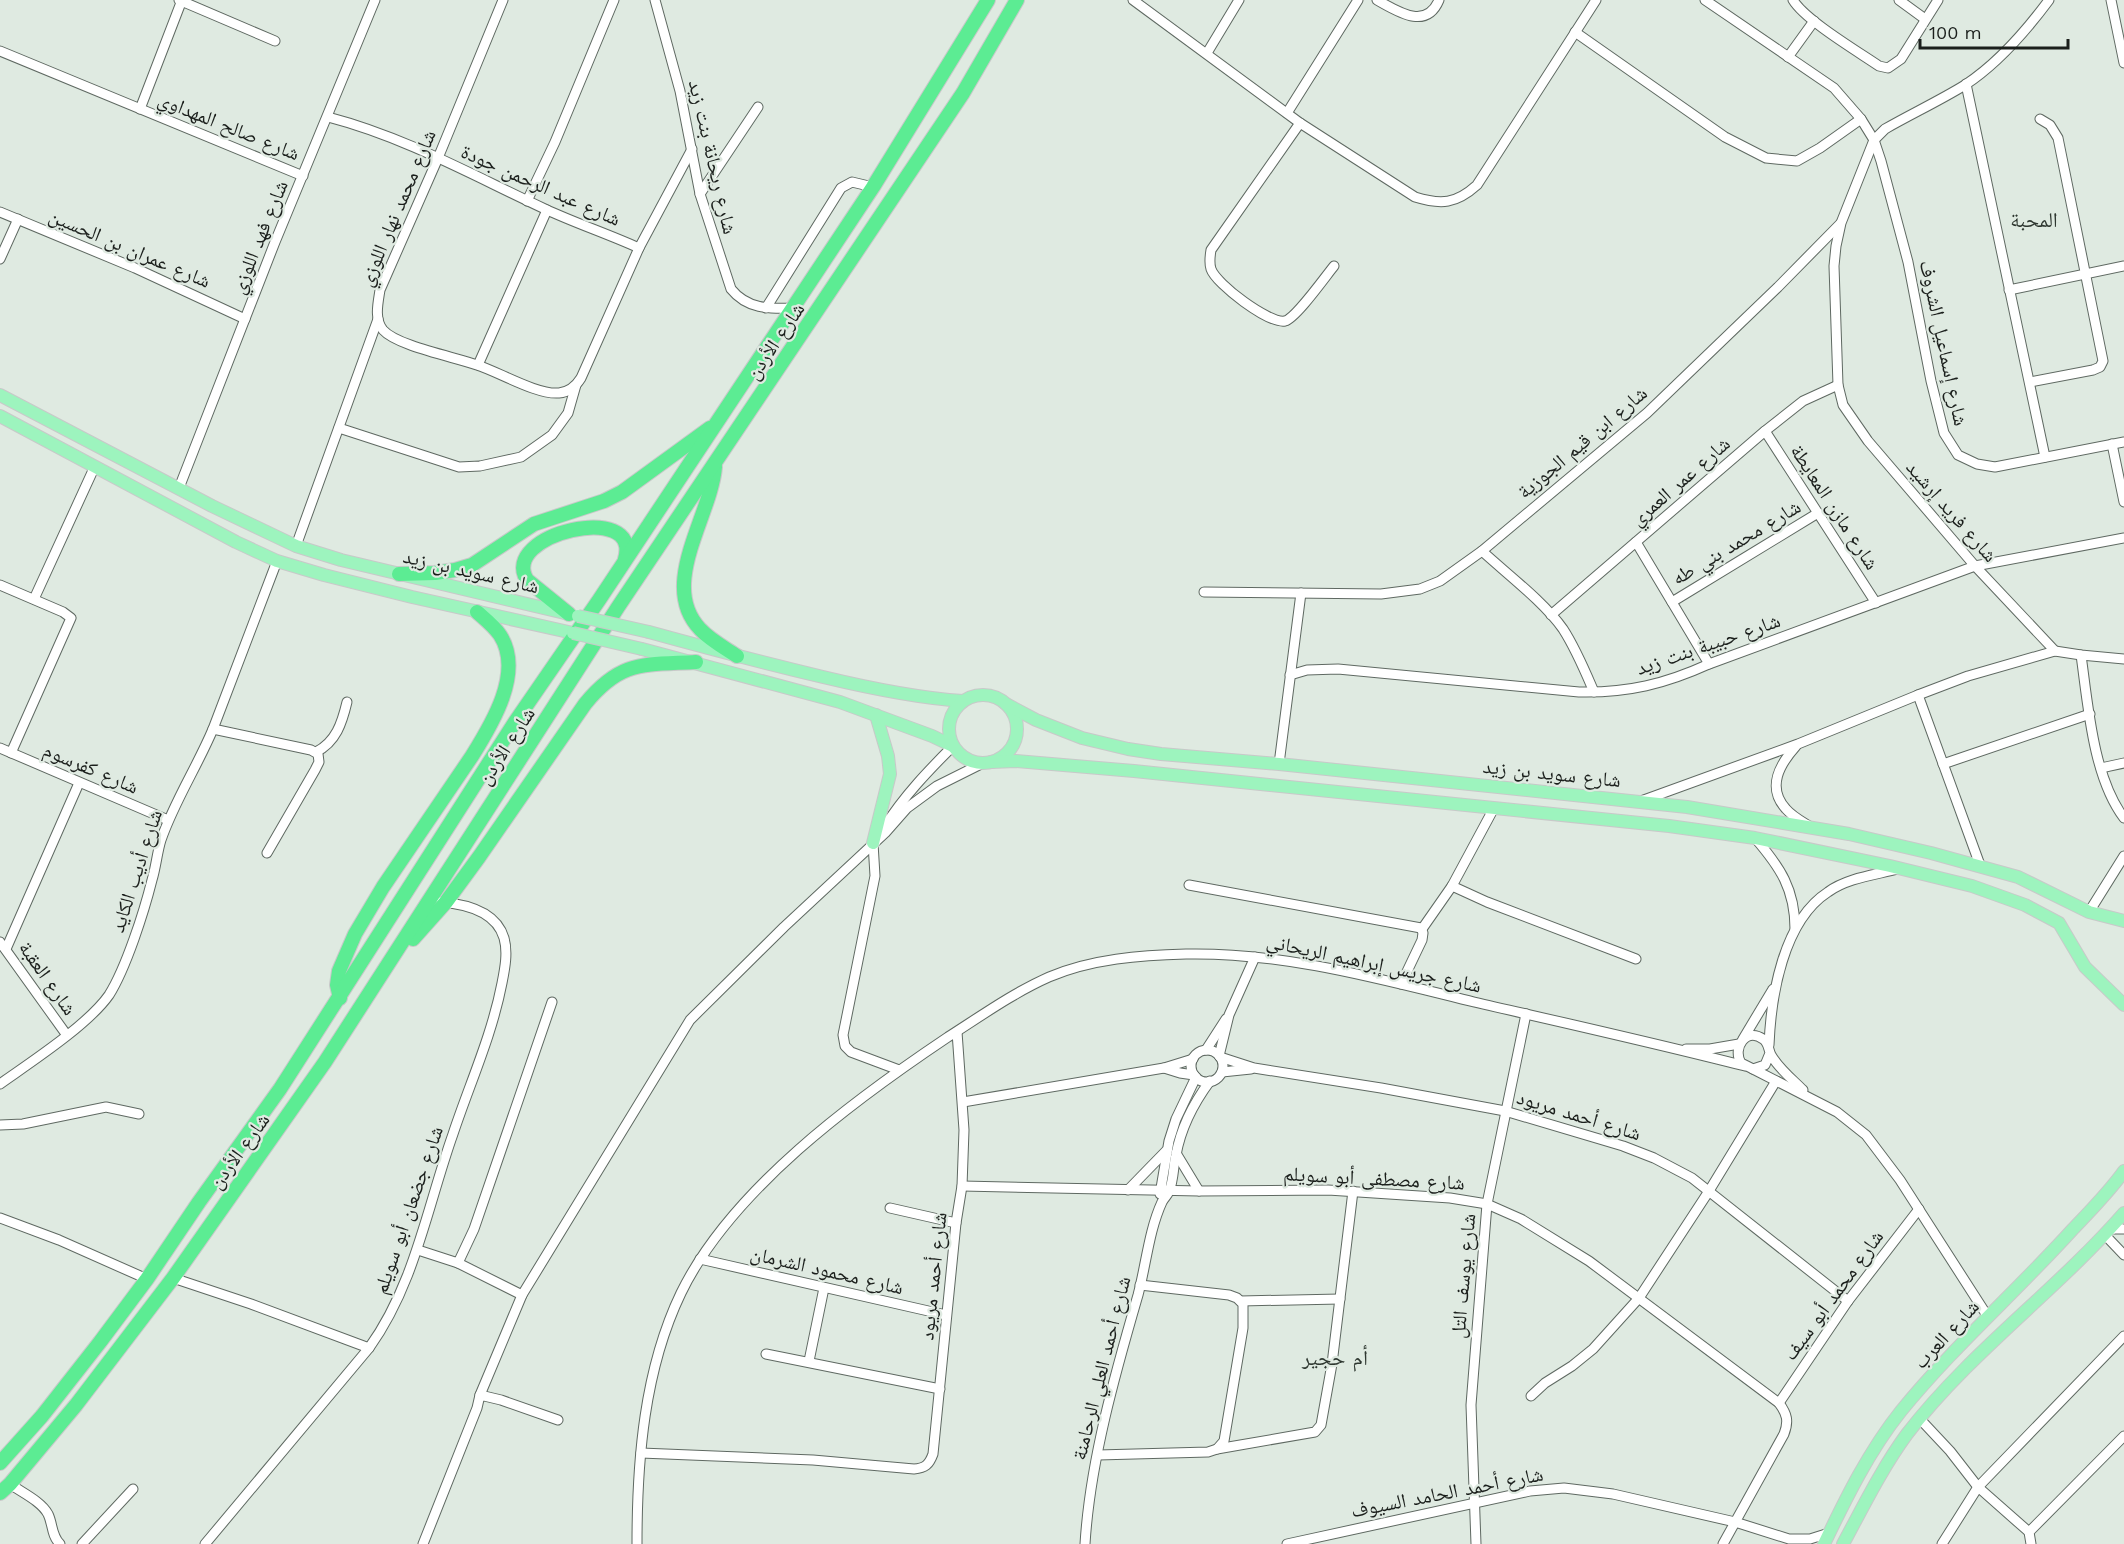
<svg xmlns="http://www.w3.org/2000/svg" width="2124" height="1544" viewBox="0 0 2124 1544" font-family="'Work Sans','Noto Naskh Arabic',sans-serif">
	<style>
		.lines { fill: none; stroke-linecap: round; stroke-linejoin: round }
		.minor-casing { stroke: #5f6962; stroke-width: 11 }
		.major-casing { stroke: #c8c9c9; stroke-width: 14 }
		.highway-casing { stroke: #c8c9c9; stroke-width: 16 }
		.minor { stroke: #fff; stroke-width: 9 }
		.major { stroke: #9df4be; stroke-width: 12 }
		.highway { stroke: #5cec93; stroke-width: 14 }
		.major-bridge-casing { stroke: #c8c9c9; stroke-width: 14; stroke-linecap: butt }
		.major-bridge { stroke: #9df4be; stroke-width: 12 }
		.labels { text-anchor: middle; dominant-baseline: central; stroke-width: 4.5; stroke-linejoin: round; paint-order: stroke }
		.street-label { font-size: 20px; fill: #1b1f1c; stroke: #dfeae1 }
		.neighbourhood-label { font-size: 21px; fill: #2e3730; stroke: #dfeae1 }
	</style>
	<rect width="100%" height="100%" fill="#dfeae1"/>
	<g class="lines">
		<g class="minor-casing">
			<g id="minor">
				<path d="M 179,0 L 275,41"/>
				<path d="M 503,0 L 438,158 L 380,290 C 378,303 374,319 383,330 C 397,346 455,357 477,365 C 499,372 537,395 559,393 C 569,392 576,386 581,378 L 639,248 L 692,149"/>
				<path d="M 655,0 L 680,91 L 700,194 L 731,289 C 747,309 769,309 793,308"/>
				<path d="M 1133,0 L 1300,123 L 1415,197 C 1441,205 1456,204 1477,185 L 1596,0"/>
				<path d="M 1377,0 C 1397,11 1426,31 1439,0"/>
				<path d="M 1705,0 L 1834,88 L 1861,119 L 1874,140 L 1881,161 L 1908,262 L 1931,381 L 1944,433 L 1958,455 L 1977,464 L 1995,467 L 2124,442"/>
				<path d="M 1793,0 C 1805,20 1857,51 1879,66 L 1888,68 L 1901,59 L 1938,0"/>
				<path d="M 1899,0 L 1925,19"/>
				<path d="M 2049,0 C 2026,31 1997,64 1965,85 C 1939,101 1911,114 1885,129 L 1874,140 L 1841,223 L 1836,246 L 1834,266 L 1838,385 L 1843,405 L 1868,441 L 1975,566 L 2055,651"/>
				<path d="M 2111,0 L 2124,63"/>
				<path d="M 1575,32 L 1725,137 L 1766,158 L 1797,161 L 1820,148 L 1861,119"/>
				<path d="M 0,51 L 303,176"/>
				<path d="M 1207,53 L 1239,0"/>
				<path d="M 1788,57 L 1814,21"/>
				<path d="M 1966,84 L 2045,457"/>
				<path d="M 140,109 L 182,0"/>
				<path d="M 1287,113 L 1358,0"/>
				<path d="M 328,117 C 405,137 474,176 545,209 C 575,223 608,234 639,248"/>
				<path d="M 1300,123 L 1211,250 C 1210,256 1209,263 1211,269 C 1216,284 1269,324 1285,321 C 1296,318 1325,277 1334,266"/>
				<path d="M 700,194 L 758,107"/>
				<path d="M 527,201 L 555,142 L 614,0"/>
				<path d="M 0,212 L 135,268 L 245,319"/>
				<path d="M 0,259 L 18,219"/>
				<path d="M 2009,290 L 2124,266"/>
				<path d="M 766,308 L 841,188 L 852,182 L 873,187"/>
				<path d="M 478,365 L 547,210"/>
				<path d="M 2030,382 L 2093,370 L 2100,367 L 2103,361 L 2058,138 L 2050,125 L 2040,119"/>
				<path d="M 339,428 L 459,467 L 480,466 L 521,457 L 552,435 L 568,413 L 576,385"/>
				<path d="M 1765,431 L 1876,603"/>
				<path d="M 2112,444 L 2124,502"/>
				<path d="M 179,488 L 275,242 L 375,0"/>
				<path d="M 1636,542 L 1709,664"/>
				<path d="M 296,546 L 378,319"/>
				<path d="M 1482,551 C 1507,574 1544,602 1563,629 C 1576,649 1585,671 1594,692"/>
				<path d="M 0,585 L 63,612 L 71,618 L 11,753"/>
				<path d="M 1204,592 L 1381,594 L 1420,589 L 1440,581 L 1482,551 L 1647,413 L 1778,287 L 1840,224"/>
				<path d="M 34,599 L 95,466"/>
				<path d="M 1672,602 L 1818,513"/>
				<path d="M 1551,615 L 1765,431 L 1803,401 L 1838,385"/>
				<path d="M 2081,655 C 2088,705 2093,777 2124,818"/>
				<path d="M 1290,675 L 1307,670 L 1338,669 L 1579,692 C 1628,693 1665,684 1709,664 L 1975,566 L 2124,538"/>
				<path d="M 1918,695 L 1980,865"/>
				<path d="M 213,729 L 311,750 L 318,754 L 319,762 L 315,770 L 267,853"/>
				<path d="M 1796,746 C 1780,764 1766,787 1786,809 C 1792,816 1801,821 1809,826"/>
				<path d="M 0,748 L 168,820"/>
				<path d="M 316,752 C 336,742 342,723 347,702"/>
				<path d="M 1279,764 L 1301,593"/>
				<path d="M 1943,764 L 2090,714"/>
				<path d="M 2101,768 L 2124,763"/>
				<path d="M 1641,801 L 1798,744 L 1918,695 L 1968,676 L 2055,651 L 2081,655 L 2124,659"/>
				<path d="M 885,826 C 904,796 928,771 953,746"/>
				<path d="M 1755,838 C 1780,867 1795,889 1795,929"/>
				<path d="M 875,840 L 873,843 L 875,876 L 843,1035 L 845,1046 L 851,1052 L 899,1070"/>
				<path d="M 1189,885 L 1421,928 L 1423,933 L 1422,940 L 1401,984"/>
				<path d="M 1452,886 L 1494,808"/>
				<path d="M 2089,912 L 2124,856"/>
				<path d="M 1422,929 L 1452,886 L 1487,902 L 1636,959"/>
				<path d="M 0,942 L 66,1034"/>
				<path d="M 6,949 L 79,783"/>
				<path d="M 1743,1039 L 1773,989"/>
				<path d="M 1769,1045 C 1771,996 1783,921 1828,892 C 1847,878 1875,875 1898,869"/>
				<path d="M 1686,1049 L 1710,1049 L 1739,1044"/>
				<path d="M 1206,1050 L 1226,1019"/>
				<circle cx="1207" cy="1066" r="16"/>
				<path d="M 1770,1053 L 1765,1065 L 1753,1069 L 1741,1063 C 1732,1048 1746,1027 1763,1039 C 1769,1043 1768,1049 1771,1055 C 1779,1069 1792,1079 1803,1090"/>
				<path d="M 1219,1056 L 1229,1015 L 1255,957"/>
				<path d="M 1220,1057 L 1254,1068 L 1381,1088 L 1505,1111 L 1623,1146 L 1654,1158 L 1692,1178 L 1848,1301"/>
				<path d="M 1164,1068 L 1180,1073 L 1194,1075"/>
				<path d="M 1753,1069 L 1837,1112 L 1866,1135 L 1900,1180 L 1988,1317"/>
				<path d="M 1222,1072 L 1251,1069"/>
				<path d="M 0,1084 C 31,1062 88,1025 109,995 C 126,968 144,912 152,880 C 156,867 157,853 161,840 C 174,802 197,767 213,729 L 277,561"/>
				<path d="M 963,1102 L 1164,1068 L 1193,1059"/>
				<path d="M 0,1125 L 23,1124 L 106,1107 L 139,1114"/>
				<path d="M 1176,1153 L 1199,1191"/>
				<path d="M 962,1186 L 1199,1191 L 1328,1190 L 1450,1198 L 1487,1204 L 1521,1219 L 1589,1261 L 1779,1403 C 1787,1414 1789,1421 1784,1434 L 1723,1544"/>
				<path d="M 1128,1190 L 1166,1151"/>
				<path d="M 1160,1194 L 1169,1141 L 1176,1119 L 1196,1077"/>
				<path d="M 890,1208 L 956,1223"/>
				<path d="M 0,1218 L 59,1240 L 147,1279"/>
				<path d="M 2111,1229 L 2124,1229"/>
				<path d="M 2105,1235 L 2124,1255"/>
				<path d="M 418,1250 L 458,1263 L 474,1229 L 552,1002"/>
				<path d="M 700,1259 L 946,1315"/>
				<path d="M 458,1263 L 522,1295"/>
				<path d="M 173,1278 L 251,1304 L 369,1348"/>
				<path d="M 1241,1301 L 1340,1299"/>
				<path d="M 766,1354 L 940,1389"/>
				<path d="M 809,1361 L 824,1288"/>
				<path d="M 480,1395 L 522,1295 L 690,1020 L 784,927 L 885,833 L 907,808 L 937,786 L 983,763"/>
				<path d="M 1531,1396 L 1545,1383 L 1572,1366 L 1593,1349 L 1639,1298 L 1709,1191 L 1776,1081"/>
				<path d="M 1779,1403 L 1848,1301 L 1919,1209"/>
				<path d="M 1920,1419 L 1950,1451 L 1978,1487 L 2029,1532"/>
				<path d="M 1217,1449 L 1315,1432 L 1321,1425 L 1332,1364 L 1353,1191"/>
				<path d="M 641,1453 L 813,1460 L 914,1469 C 925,1468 929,1465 933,1454 L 956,1223 L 962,1186 L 964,1130 L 957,1032"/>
				<path d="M 1098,1455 L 1208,1452 L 1217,1449 L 1224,1441 L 1243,1328 L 1243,1304 L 1237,1298 L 1229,1295 L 1140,1285"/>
				<path d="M 10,1484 C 21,1492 41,1501 48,1514 C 53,1524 51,1535 60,1544"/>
				<path d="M 82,1544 L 133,1489"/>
				<path d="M 205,1544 L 369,1348 C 415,1284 427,1207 453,1134 C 470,1083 492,1035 502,983 C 505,968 508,952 504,938 C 496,911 465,904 441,902"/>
				<path d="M 423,1544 L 477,1408 L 480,1395 L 501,1400 L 558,1420"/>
				<path d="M 637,1544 C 637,1460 644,1370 681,1293 C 731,1190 854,1100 948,1037 C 981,1016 1013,993 1049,977 C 1091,959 1141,955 1186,954 C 1283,952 1380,979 1474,1002 C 1565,1023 1655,1043 1745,1066"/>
				<path d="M 1085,1544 C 1090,1462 1115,1374 1138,1295 C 1146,1265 1149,1230 1162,1202 C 1164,1198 1168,1195 1169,1191 C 1174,1180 1173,1166 1176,1155 C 1181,1127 1193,1104 1210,1081"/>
				<path d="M 1287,1544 L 1530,1491 L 1564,1488 L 1613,1494 L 1735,1522 L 1789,1539 L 1810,1539 L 1829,1533"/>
				<path d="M 1476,1544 L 1471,1405 L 1487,1204 L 1526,1014"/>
				<path d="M 1942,1544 L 1978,1487 L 2124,1336"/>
				<path d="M 2031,1544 L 2029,1532 L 2124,1436"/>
			</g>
		</g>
		<g class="major-casing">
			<g id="major">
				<path d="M 0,395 L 212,506 L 296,546 L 341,560 L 569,614"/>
				<path d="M 0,416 L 236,542 L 277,561 L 324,575 L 412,597 L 573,633"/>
				<path d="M 649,632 C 707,648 764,663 823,677 C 869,688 916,698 963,701"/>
				<path d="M 642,649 L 840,702 L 932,736 L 953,746"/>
				<circle cx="983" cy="729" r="34"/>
				<path d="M 1006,704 L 1036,720 L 1082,738 L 1128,749 L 1161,754 L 1279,764 L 1687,807 L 1849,834 L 1931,853 L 2018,877 L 2089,912 L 2124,921"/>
				<path d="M 991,762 L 1016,761 L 1134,771 L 1669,826 L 1755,838 L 1890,866 L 1972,886 L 2025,905 L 2059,923 L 2085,967 L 2124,1005"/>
				<path d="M 873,843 L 890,774 L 888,756 L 876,715"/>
				<path d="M 1824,1544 C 1846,1498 1869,1451 1901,1411 C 1954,1346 2017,1291 2073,1229 C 2091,1210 2109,1192 2124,1171"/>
				<path d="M 1843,1544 C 1863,1507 1882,1468 1907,1434 C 1970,1352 2056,1291 2124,1213"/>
			</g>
		</g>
		<g class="highway-casing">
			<g id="highway">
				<path d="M 715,467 C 711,516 658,585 700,629 C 710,640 725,648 737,656"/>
				<path d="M 399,574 L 435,573 L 455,570 L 472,565 L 534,524 L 604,501 L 622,492 L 710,428"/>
				<path d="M 569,614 L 527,580 C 498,534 643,500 625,559"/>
				<path d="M 413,939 L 446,902 L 479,857 L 585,704 C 621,660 643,665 696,662"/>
				<path d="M 340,998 L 337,985 L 339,971 L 355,934 L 383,887 L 472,756 C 492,724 524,672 500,635 C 494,626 485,619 477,612"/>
				<path d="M 0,1463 L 42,1416 L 100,1342 L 147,1279 L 199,1202 L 280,1089 L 515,722 L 599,600 L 873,187 L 988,0"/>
				<path d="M 0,1493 L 10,1484 L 76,1405 L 173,1278 L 325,1062 L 618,607 L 963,93 L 1017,0"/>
			</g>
		</g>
		<use href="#minor" class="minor"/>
		<use href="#major" class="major"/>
		<use href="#highway" class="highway"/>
		<g class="major-bridge-casing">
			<g id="major-bridge">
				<path d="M 578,616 L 649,632"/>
				<path d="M 573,633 L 642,649"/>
			</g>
		</g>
		<use href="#major-bridge" class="major-bridge"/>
	</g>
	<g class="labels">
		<g class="street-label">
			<text transform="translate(229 126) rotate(22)">شارع صالح المهداوي</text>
			<text transform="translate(713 157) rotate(77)">شارع ريحانة بنت زيد</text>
			<text transform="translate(541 185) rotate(24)">شارع عبد الرحمن جودة</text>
			<text transform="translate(397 208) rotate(-67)">شارع محمد نهار اللوزي</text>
			<text transform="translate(259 237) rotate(-68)">شارع فهد اللوزي</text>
			<text transform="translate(130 248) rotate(23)">شارع عمران بن الحسين</text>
			<text transform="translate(775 341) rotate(-56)">شارع الأردن</text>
			<text transform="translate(1944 343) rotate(78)">شارع إسماعيل الشروف</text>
			<text transform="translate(1582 442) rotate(-40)">شارع ابن قيم الجوزية</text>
			<text transform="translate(1680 481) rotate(-41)">شارع عمر العمري</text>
			<text transform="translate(1835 507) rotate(57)">شارع مازن المعايطة</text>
			<text transform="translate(1952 511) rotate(49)">شارع فريد إرشيد</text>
			<text transform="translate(1736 542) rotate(-31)">شارع محمد بني طه</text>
			<text transform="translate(471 571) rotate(13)">شارع سويد بن زيد</text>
			<text transform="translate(1708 644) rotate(-19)">شارع حبيبة بنت زيد</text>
			<text transform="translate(506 746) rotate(-57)">شارع الأردن</text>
			<text transform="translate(91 768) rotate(23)">شارع كفرسوم</text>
			<text transform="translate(1552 773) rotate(6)">شارع سويد بن زيد</text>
			<text transform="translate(136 871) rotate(-72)">شارع أديب الكايد</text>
			<text transform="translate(1374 963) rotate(12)">شارع جريس إبراهيم الريحاني</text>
			<text transform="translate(48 978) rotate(55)">شارع العقبة</text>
			<text transform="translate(1579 1115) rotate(17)">شارع أحمد مريود</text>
			<text transform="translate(239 1151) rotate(-54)">شارع الأردن</text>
			<text transform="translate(1374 1178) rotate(3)">شارع مصطفى أبو سويلم</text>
			<text transform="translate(408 1210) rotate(-71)">شارع جضعان أبو سويلم</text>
			<text transform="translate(827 1270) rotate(13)">شارع محمود الشرمان</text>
			<text transform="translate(933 1276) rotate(-84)">شارع أحمد مريود</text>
			<text transform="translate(1463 1276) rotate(-85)">شارع يوسف التل</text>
			<text transform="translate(1833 1295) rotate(-54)">شارع محمد أبو سيف</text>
			<text transform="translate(1946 1334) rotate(-47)">شارع العرب</text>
			<text transform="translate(1101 1368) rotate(-76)">شارع أحمد العلي الرحامنة</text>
			<text transform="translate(1447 1492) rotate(-11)">شارع أحمد الحامد السيوف</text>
		</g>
		<g class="neighbourhood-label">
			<text x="2034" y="219">المحبة</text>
			<text x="1335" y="1357">أم حجير</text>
		</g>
	</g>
	<path d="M1920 39v9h148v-9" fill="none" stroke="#1b1f1c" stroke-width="3"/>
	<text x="1929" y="39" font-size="18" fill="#1b1f1c" stroke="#dfeae1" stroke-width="4.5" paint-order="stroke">100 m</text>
</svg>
